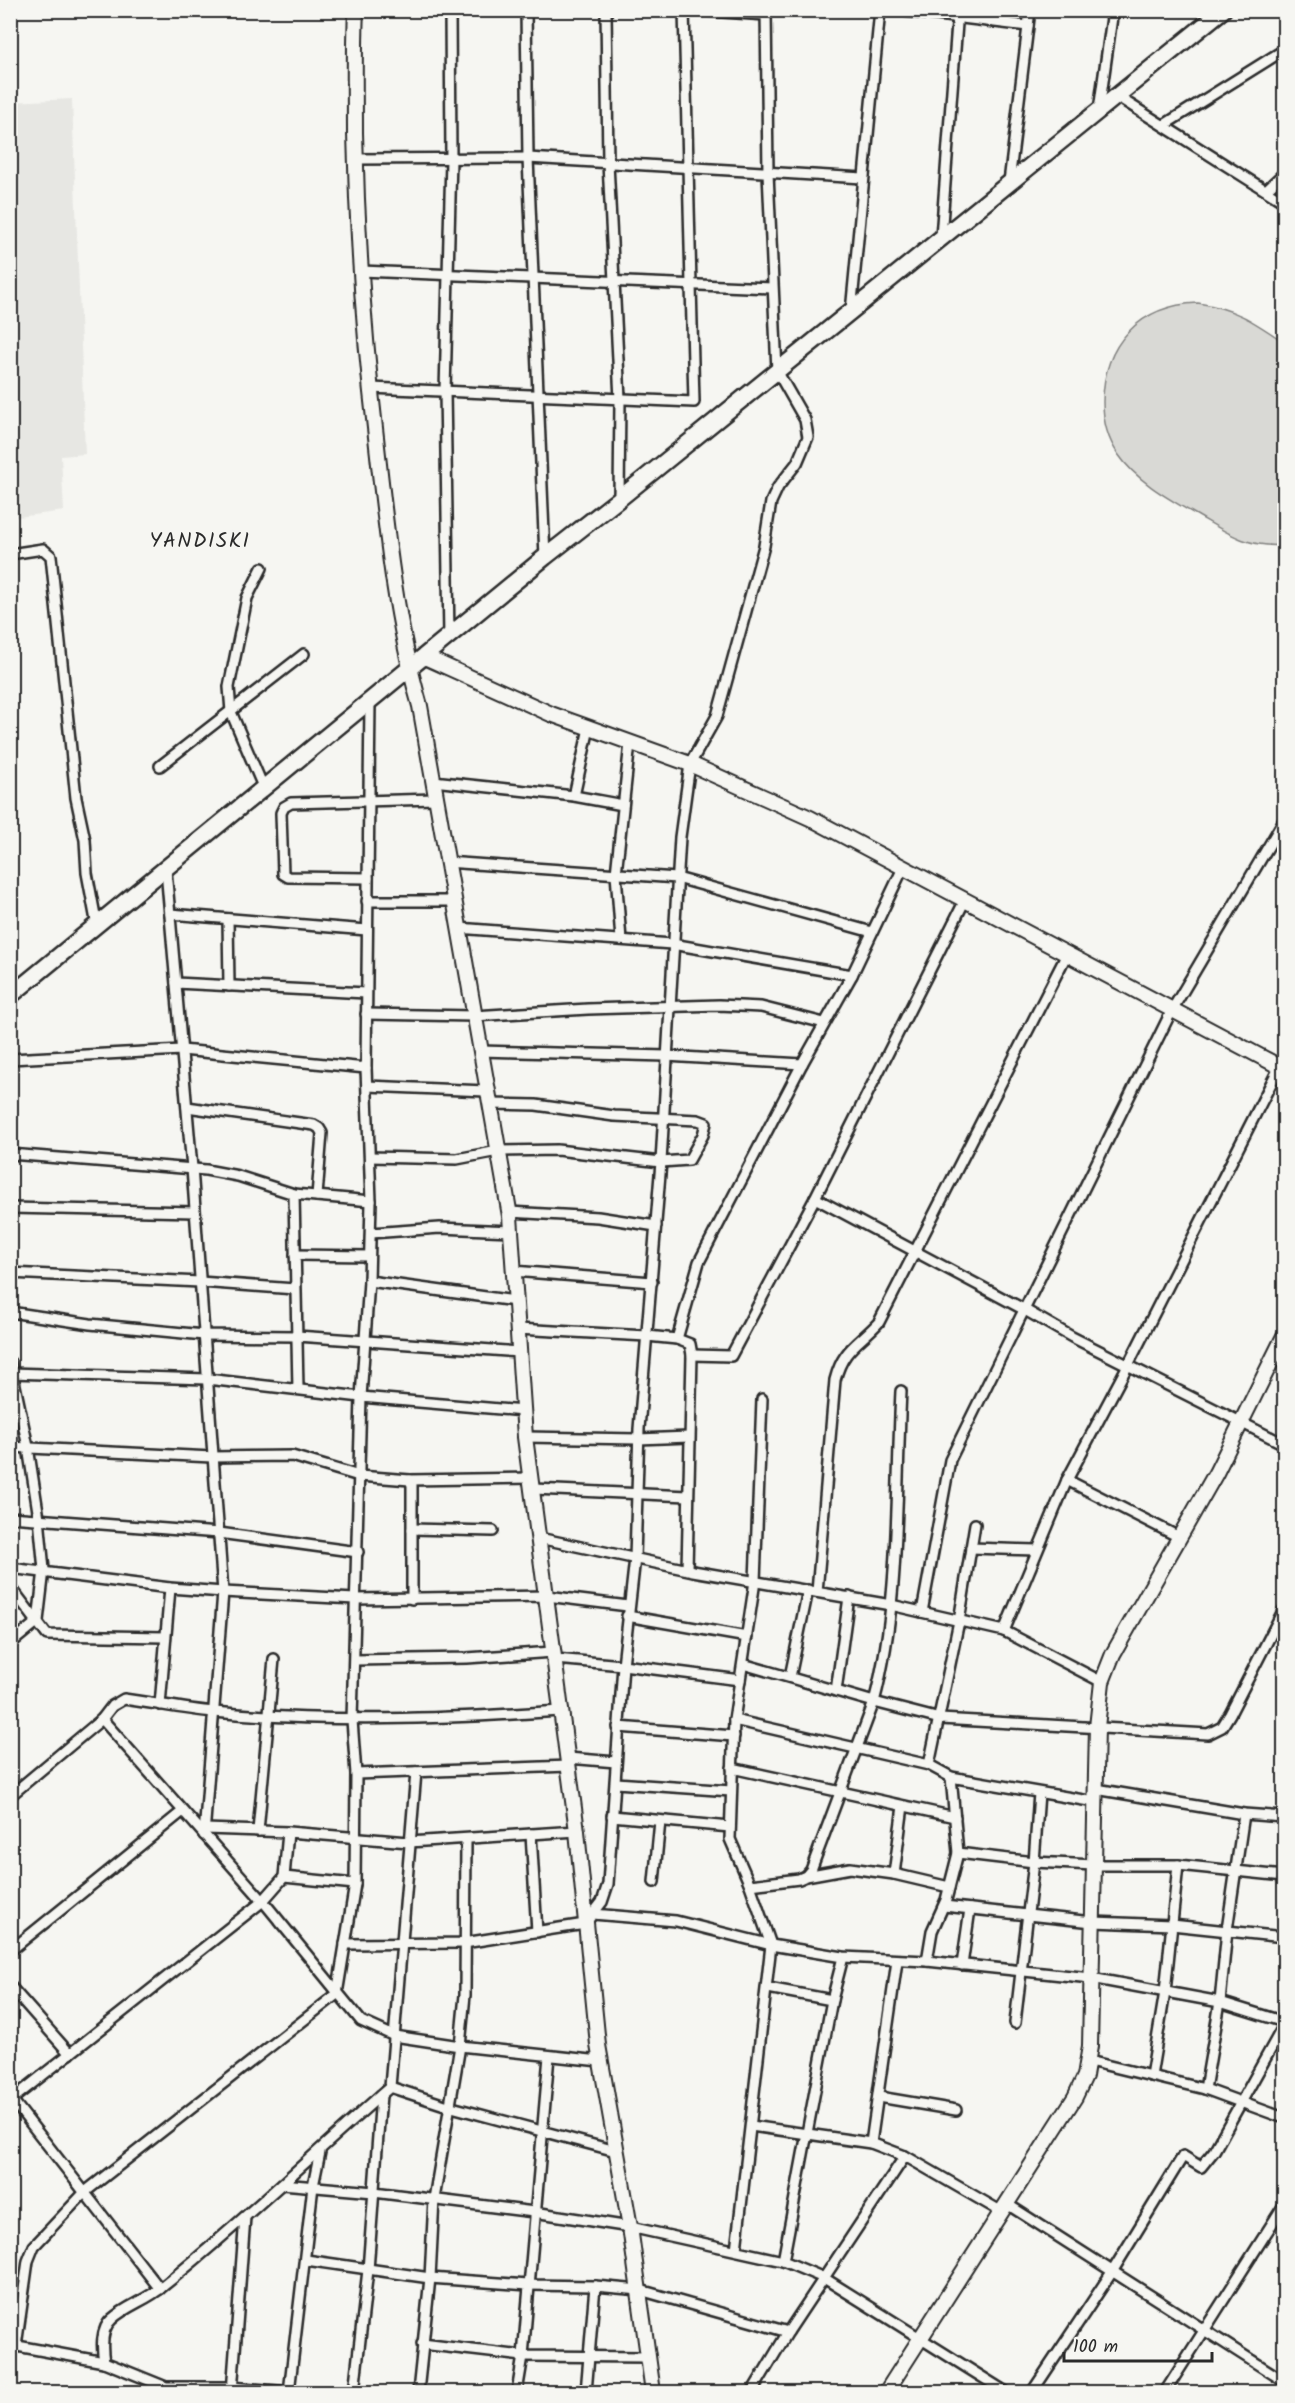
<svg xmlns="http://www.w3.org/2000/svg" width="1295" height="2403" viewBox="0 0 1295 2403" font-family="Kalam,sans-serif">
	<style>
		.built { fill: #e7e7e3 }
		.garden { fill: #d9d9d5; stroke: #828280; stroke-width: 1.5 }
		.lines { fill: none; stroke-linecap: round; stroke-linejoin: round }
		.street-casing { stroke: #2b2b2b; stroke-width: 14 }
		.secondary-casing { stroke: #2b2b2b; stroke-width: 18 }
		.primary-casing { stroke: #2b2b2b; stroke-width: 20 }
		.street { stroke: #f6f6f2; stroke-width: 9 }
		.secondary { stroke: #f6f6f2; stroke-width: 14 }
		.primary { stroke: #f6f6f2; stroke-width: 15 }
		.labels { text-anchor: middle; dominant-baseline: central; stroke-width: 4.5; stroke-linejoin: round; paint-order: stroke }
		.quarter-label { font-size: 21px; letter-spacing: 1.5px; fill: #2b2b2b; stroke: #f6f6f2 }
	</style>
	<rect width="100%" height="100%" fill="#f6f6f2"/>
	<filter id="ink" filterUnits="userSpaceOnUse"><feTurbulence type="fractalNoise" baseFrequency=".0167" numOctaves="2"/><feDisplacementMap in="SourceGraphic" scale="12" xChannelSelector="R" yChannelSelector="G"/><feConvolveMatrix kernelMatrix="1 2 1 2 8 2 1 2 1" color-interpolation-filters="sRGB"/></filter>
	<g filter="url(#ink)">
		<path class="built" d="M 72,99 L 85,454 L 61,456 L 64,511 L 11,518 L 11,102 Z"/>
		<path class="garden" d="M 1198,303 C 1236,309 1253,321 1284,342 L 1284,545 C 1249,548 1229,534 1200,517 C 1171,500 1137,482 1118,454 C 1107,438 1103,421 1103,402 C 1103,344 1140,305 1198,303 Z"/>
		<g class="lines">
			<g class="street-casing">
				<g id="street">
					<path d="M 526,10 L 528,158 L 545,557"/>
					<path d="M 606,10 L 608,163 L 620,399 L 619,499"/>
					<path d="M 693,10 L 766,15"/>
					<path d="M 896,10 L 1028,26"/>
					<path d="M 1118,97 L 1284,202"/>
					<path d="M 1099,110 L 1113,10"/>
					<path d="M 1164,125 L 1284,50"/>
					<path d="M 356,159 L 528,158 L 863,178"/>
					<path d="M 1009,182 L 1030,10"/>
					<path d="M 1266,190 L 1284,173"/>
					<path d="M 941,237 L 958,10"/>
					<path d="M 361,271 L 772,288"/>
					<path d="M 851,312 L 880,10"/>
					<path d="M 370,388 L 694,402 L 684,10"/>
					<path d="M 10,554 L 43,549 L 51,556 L 76,798 L 85,840 L 87,873 L 97,926"/>
					<path d="M 262,568 L 247,598 L 229,687 L 231,712 L 264,789"/>
					<path d="M 449,637 L 445,391 L 451,159 L 450,10"/>
					<path d="M 160,766 L 304,654"/>
					<path d="M 433,781 L 574,796 L 623,805"/>
					<path d="M 574,796 L 589,728"/>
					<path d="M 446,862 L 677,878 L 872,932"/>
					<path d="M 166,870 L 192,1168 L 223,1592 L 204,1835"/>
					<path d="M 368,878 L 288,877 L 283,874 L 281,813 L 284,807 L 291,803 L 435,799"/>
					<path d="M 367,901 L 453,901"/>
					<path d="M 170,914 L 367,930"/>
					<path d="M 228,919 L 229,986"/>
					<path d="M 458,928 L 672,944 L 852,975"/>
					<path d="M 621,940 L 616,874 L 630,743"/>
					<path d="M 176,983 L 366,993"/>
					<path d="M 366,1014 L 474,1016 L 588,1009 L 719,1005 L 761,1007 L 824,1023"/>
					<path d="M 480,1051 L 666,1056 L 802,1064"/>
					<path d="M 10,1059 L 182,1050 L 366,1068"/>
					<path d="M 367,1086 L 486,1091"/>
					<path d="M 187,1107 L 314,1125 L 319,1128 L 322,1133 L 317,1196"/>
					<path d="M 10,1154 L 206,1170 L 238,1176 L 294,1194 L 371,1201"/>
					<path d="M 370,1157 L 457,1159 L 498,1151 L 557,1150 L 661,1162 L 689,1160 L 703,1135 L 706,1123 L 698,1120 L 614,1116 L 536,1105 L 489,1104"/>
					<path d="M 294,1194 L 298,1389"/>
					<path d="M 815,1198 L 1025,1310 L 1072,1337 L 1284,1444"/>
					<path d="M 10,1208 L 195,1212"/>
					<path d="M 509,1212 L 598,1217 L 656,1226"/>
					<path d="M 371,1233 L 440,1228 L 511,1231"/>
					<path d="M 295,1255 L 369,1256"/>
					<path d="M 513,1271 L 652,1282"/>
					<path d="M 10,1273 L 200,1282 L 295,1289"/>
					<path d="M 369,1281 L 515,1301"/>
					<path d="M 10,1312 L 90,1324 L 204,1335 L 297,1336 L 519,1352"/>
					<path d="M 517,1329 L 647,1336 L 677,1339 L 690,1344 L 692,1355 L 687,1569"/>
					<path d="M 677,1339 L 699,1262 L 802,1064 L 852,975 L 903,868"/>
					<path d="M 692,1355 L 731,1356 L 815,1198 L 965,900"/>
					<path d="M 10,1362 L 28,1447 L 39,1518 L 44,1570 L 38,1621 L 10,1644"/>
					<path d="M 10,1373 L 207,1379 L 361,1397 L 523,1411"/>
					<path d="M 525,1437 L 638,1439 L 689,1437"/>
					<path d="M 10,1447 L 212,1457 L 292,1456 L 359,1476 L 410,1480 L 532,1478"/>
					<path d="M 410,1480 L 412,1485 L 412,1599"/>
					<path d="M 1067,1480 L 1179,1537"/>
					<path d="M 534,1489 L 688,1496"/>
					<path d="M 10,1517 L 219,1533 L 358,1552"/>
					<path d="M 412,1529 L 493,1531"/>
					<path d="M 539,1538 L 693,1571 L 891,1605 L 1004,1631 L 1102,1682"/>
					<path d="M 971,1548 L 1037,1550"/>
					<path d="M 10,1568 L 170,1588 L 223,1592 L 355,1599 L 547,1596 L 628,1606"/>
					<path d="M 10,1586 L 47,1635 L 165,1637"/>
					<path d="M 817,1592 L 835,1380 C 843,1348 858,1345 879,1322 L 1067,954"/>
					<path d="M 922,1612 L 950,1460 L 1172,1010 L 1284,820"/>
					<path d="M 627,1616 L 747,1637"/>
					<path d="M 1004,1631 L 1067,1480 L 1128,1365 L 1284,1058"/>
					<path d="M 555,1659 L 623,1665 L 740,1680"/>
					<path d="M 355,1660 L 467,1658 L 553,1652"/>
					<path d="M 743,1664 L 874,1702 L 940,1719 L 1208,1734 L 1222,1727 L 1230,1714 L 1284,1609"/>
					<path d="M 790,1677 L 808,1590"/>
					<path d="M 836,1691 L 849,1597"/>
					<path d="M 160,1705 L 170,1588"/>
					<path d="M 102,1719 L 263,1901 L 361,2021 L 394,2036 L 460,2046 L 600,2061"/>
					<path d="M 734,1720 L 929,1765 L 951,1777 L 1095,1802"/>
					<path d="M 618,1727 L 734,1736"/>
					<path d="M 568,1758 L 616,1762"/>
					<path d="M 929,1765 L 959,1621 L 975,1524"/>
					<path d="M 732,1768 L 955,1817"/>
					<path d="M 356,1774 L 569,1766"/>
					<path d="M 616,1783 L 731,1791"/>
					<path d="M 1096,1789 L 1244,1814 L 1284,1817"/>
					<path d="M 10,1796 L 102,1719 L 112,1706 L 124,1699 C 154,1703 184,1709 214,1712 C 330,1723 445,1719 560,1711"/>
					<path d="M 612,1816 L 730,1827"/>
					<path d="M 205,1829 L 288,1832"/>
					<path d="M 258,1831 L 274,1659"/>
					<path d="M 531,1834 L 537,1932"/>
					<path d="M 958,1853 L 1034,1862 L 1094,1865 L 1178,1865 L 1284,1876"/>
					<path d="M 894,1874 L 903,1806"/>
					<path d="M 806,1876 L 850,1868 L 894,1874 L 949,1887"/>
					<path d="M 284,1877 L 288,1832 L 409,1842 L 577,1831"/>
					<path d="M 654,1882 L 660,1821"/>
					<path d="M 750,1885 L 799,1879 L 806,1876 L 811,1870 L 874,1702 C 900,1606 896,1492 901,1391"/>
					<path d="M 944,1906 L 1093,1922 L 1172,1925 L 1284,1937"/>
					<path d="M 593,1914 L 676,1921 L 771,1945 L 843,1957 L 927,1961 L 1091,1978 L 1220,2002 L 1284,2022"/>
					<path d="M 345,1944 L 464,1943 L 585,1924 L 602,1902 L 608,1884 L 623,1665 L 635,1558 L 639,1429 L 661,1162 L 680,837 L 690,764 L 717,716 L 764,546 L 771,502 L 778,487 L 797,463 L 808,437 L 805,420 L 777,371 L 768,173 L 766,10"/>
					<path d="M 10,1951 L 183,1811"/>
					<path d="M 927,1961 L 932,1931 L 946,1900 L 958,1853 L 951,1777"/>
					<path d="M 962,1965 L 970,1909"/>
					<path d="M 10,1986 L 70,2054"/>
					<path d="M 768,1988 L 832,2000"/>
					<path d="M 1015,2023 L 1034,1862 L 1039,1793"/>
					<path d="M 1089,2061 L 1205,2089 L 1284,2118"/>
					<path d="M 1151,2076 L 1165,1992 L 1178,1865"/>
					<path d="M 390,2087 L 448,2106 L 616,2151"/>
					<path d="M 1205,2089 L 1220,2002 L 1227,1930 L 1244,1814"/>
					<path d="M 10,2097 L 160,2289"/>
					<path d="M 879,2097 L 956,2110"/>
					<path d="M 10,2101 L 263,1901 L 284,1877 L 355,1884"/>
					<path d="M 751,2126 L 871,2143 L 905,2156 L 1002,2212"/>
					<path d="M 871,2143 L 897,1961"/>
					<path d="M 282,2184 L 374,2192 L 534,2212 L 630,2227 L 783,2261 L 824,2278 L 1006,2392"/>
					<path d="M 1007,2204 L 1284,2381"/>
					<path d="M 736,2250 L 771,1945 L 750,1885 L 730,1839 L 734,1720 L 755,1581 L 762,1399"/>
					<path d="M 306,2260 L 430,2278 L 528,2285 L 595,2286 L 640,2290 L 788,2332"/>
					<path d="M 783,2261 L 832,2000 L 843,1957"/>
					<path d="M 422,2344 L 523,2356 L 648,2357"/>
					<path d="M 12,2345 L 104,2362 L 166,2387 L 232,2387 L 289,2392 L 313,2186 L 320,2152"/>
					<path d="M 16,2346 L 28,2261 L 34,2246 L 85,2192 L 337,1994 L 355,1884 L 356,1774 L 352,1720 L 361,1397 L 369,1281 L 371,1201 L 366,1068 L 370,701"/>
					<path d="M 104,2362 C 102,2349 100,2329 112,2319 C 126,2306 147,2300 162,2287 C 241,2224 314,2153 390,2087 L 416,1772"/>
					<path d="M 232,2392 L 245,2217"/>
					<path d="M 354,2392 L 368,2270 L 381,2095"/>
					<path d="M 418,2392 L 430,2278 L 434,2199 L 460,2046 L 465,1995 L 466,1839"/>
					<path d="M 517,2392 L 523,2356 L 549,2056"/>
					<path d="M 586,2392 L 595,2286"/>
					<path d="M 752,2392 L 788,2332 L 905,2156"/>
					<path d="M 1032,2392 L 1112,2272 L 1183,2156 L 1201,2167 L 1214,2151 L 1284,2025"/>
					<path d="M 1165,2392 L 1284,2205"/>
				</g>
			</g>
			<g class="secondary-casing">
				<g id="secondary">
					<path d="M 356,10 C 354,51 355,92 355,133 C 357,235 364,336 376,437 C 386,528 395,618 420,706 L 510,1216 L 525,1437 L 577,1831 L 598,2045 L 630,2227 L 653,2392"/>
					<path d="M 425,657 L 551,714 L 690,764 L 810,818 L 1284,1069"/>
					<path d="M 886,2392 L 1075,2097 L 1085,2076 L 1090,2046 L 1097,1727 L 1102,1682 L 1113,1654 L 1216,1473 L 1284,1336"/>
				</g>
			</g>
			<g class="primary-casing">
				<path id="primary" d="M 10,996 L 545,557 L 619,499 L 1223,10"/>
			</g>
			<use href="#street" class="street"/>
			<use href="#secondary" class="secondary"/>
			<use href="#primary" class="primary"/>
		</g>
	</g>
	<g class="labels">
		<g class="quarter-label">
			<text x="200" y="541">YANDISKI</text>
		</g>
	</g>
	<rect width="1295" height="2403" fill="none" stroke="#f6f6f2" stroke-width="36"/>
	<rect x="18" y="18" width="1259" height="2367" fill="none" stroke="#2b2b2b" stroke-width="2" filter="url(#ink)"/>
	<path d="M1064 2352v9h148v-9" fill="none" stroke="#2b2b2b" stroke-width="3"/>
	<text x="1073" y="2352" font-size="18" fill="#2b2b2b" stroke="#f6f6f2" stroke-width="4.5" paint-order="stroke">100 m</text>
</svg>
